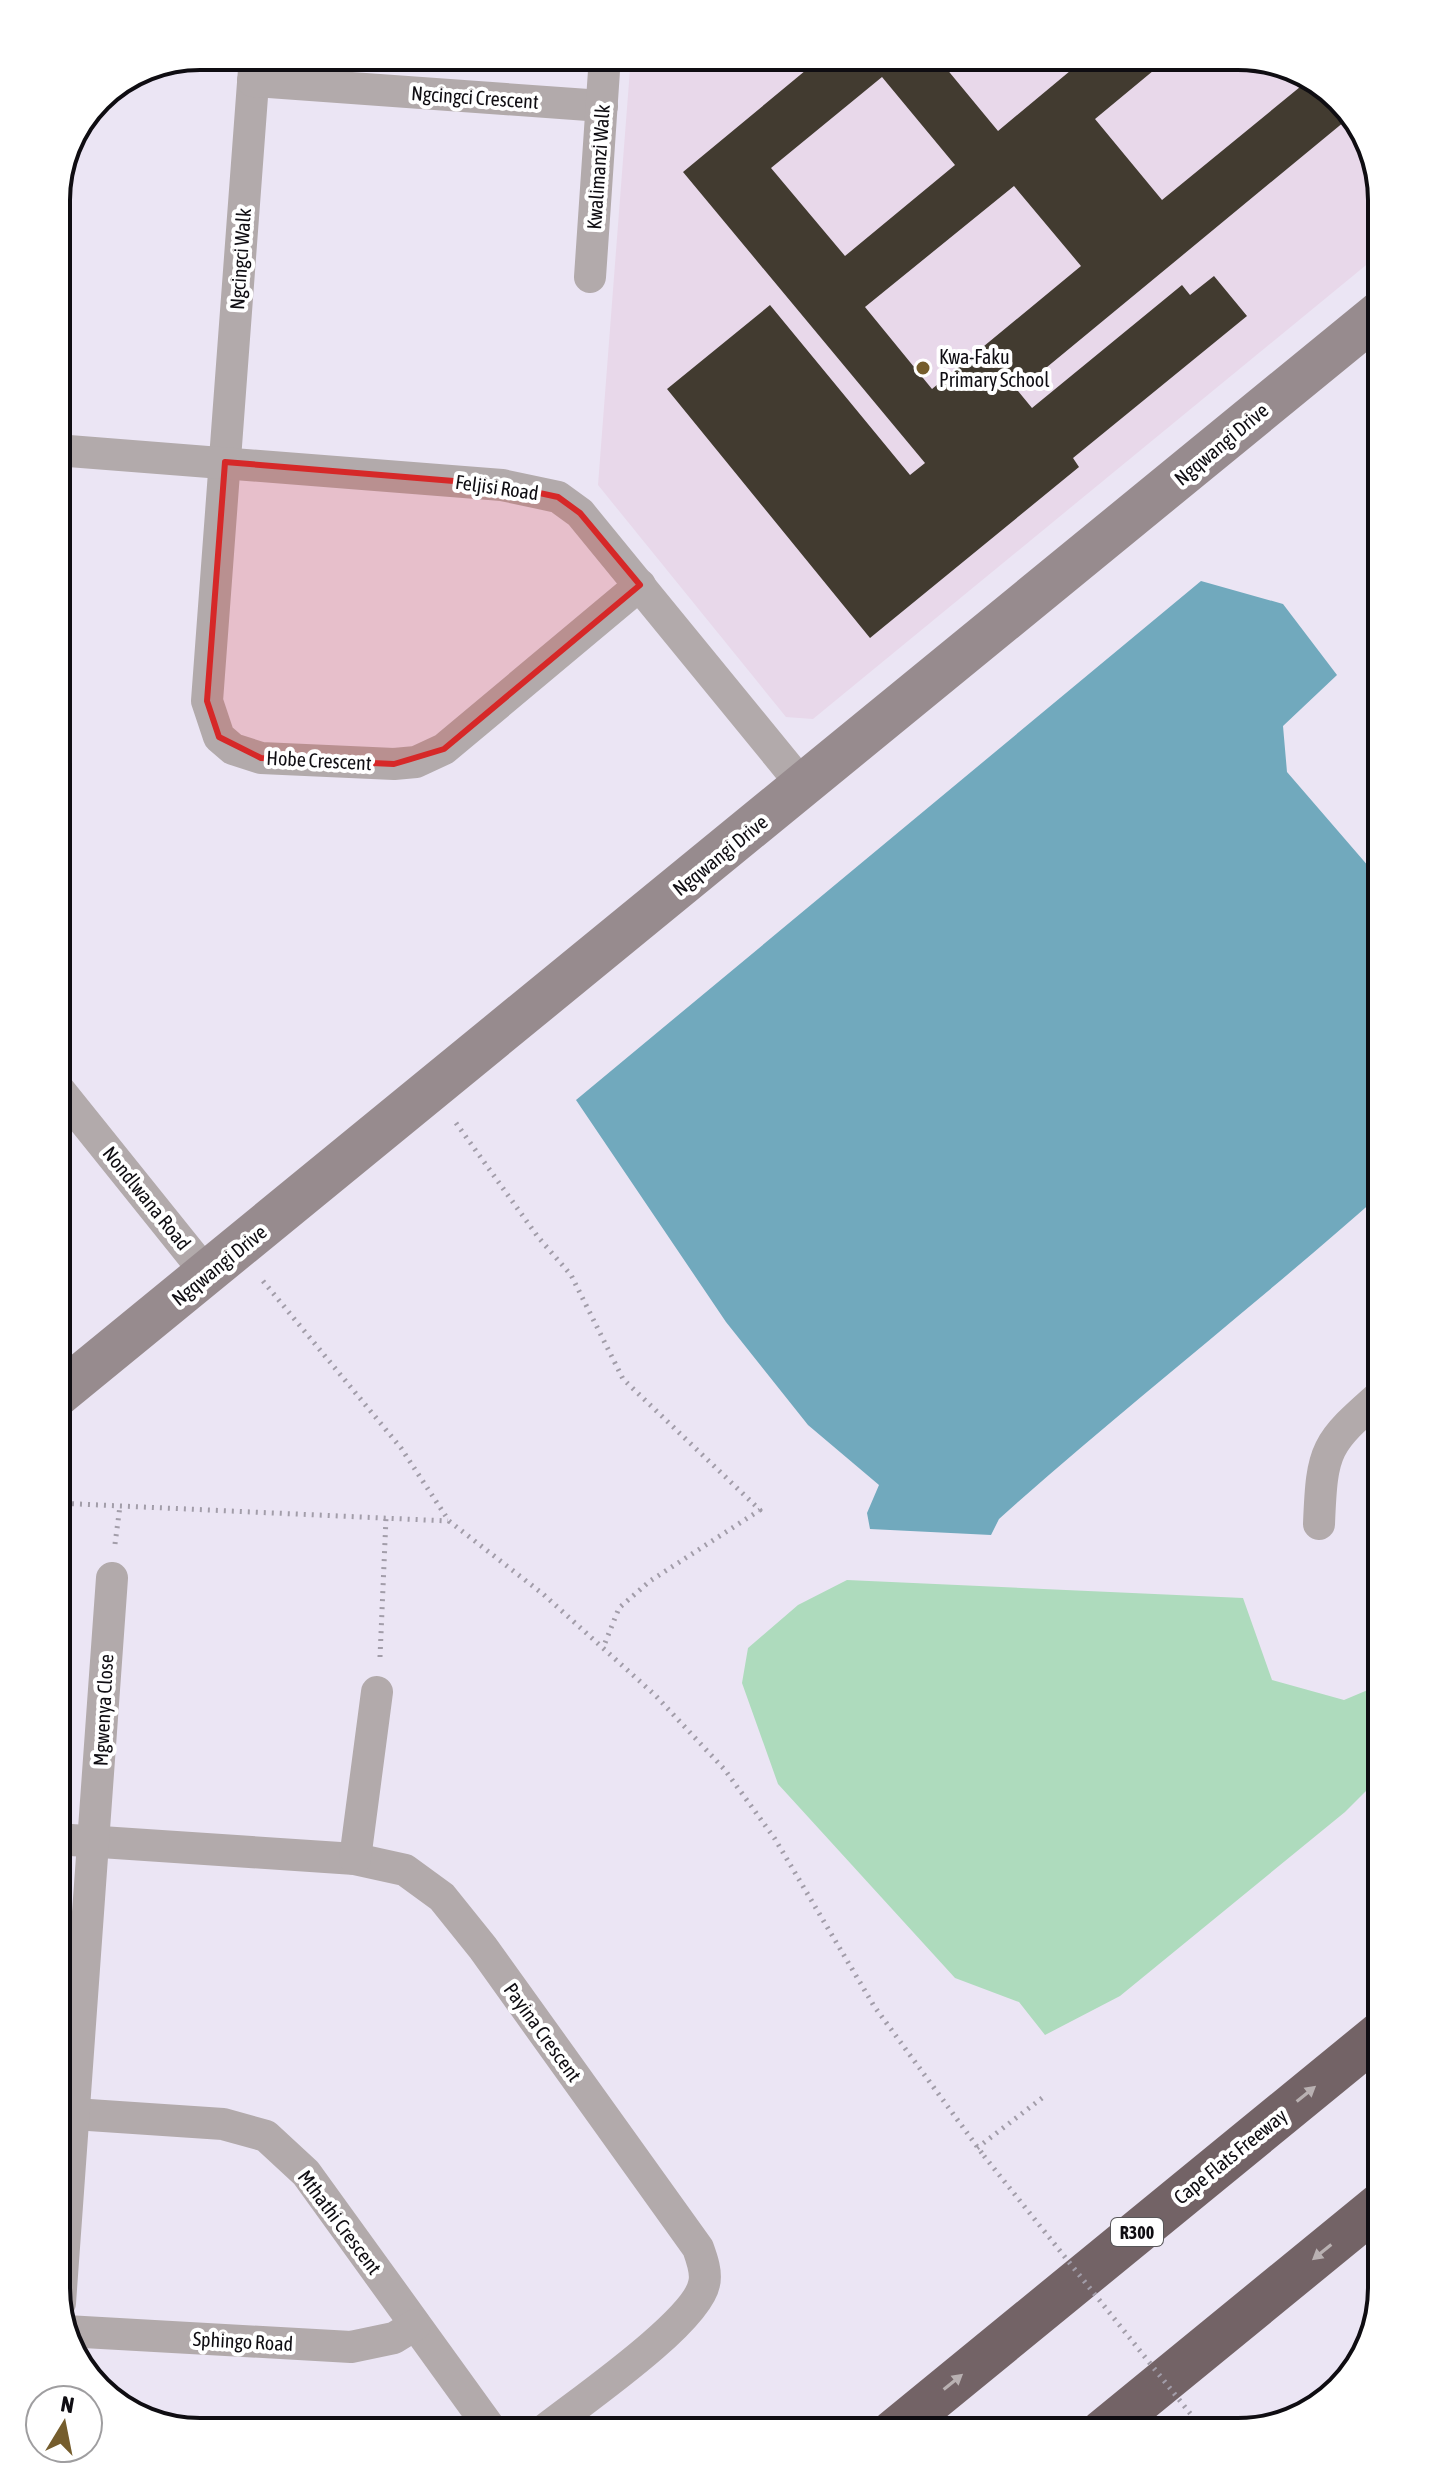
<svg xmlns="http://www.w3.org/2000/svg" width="1438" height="2488" viewBox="0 0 1438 2488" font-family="'Asap Condensed',sans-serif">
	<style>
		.education { fill: #e8d8ea }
		.green { fill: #aedbbd }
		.water { fill: #71a9bd }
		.building { fill: #423b30; fill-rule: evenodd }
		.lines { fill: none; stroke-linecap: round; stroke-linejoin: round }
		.path { stroke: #a29da9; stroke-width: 5; stroke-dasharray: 2 6; stroke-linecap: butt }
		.street { stroke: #b2aaab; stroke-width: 32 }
		.secondary { stroke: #978b8e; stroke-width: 44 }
		.highway { stroke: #736366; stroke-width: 44 }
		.path-bridge { stroke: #a29da9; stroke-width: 5; stroke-dasharray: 2 6; stroke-linecap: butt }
		.oneway { fill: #b9b1b2 }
		.marked { fill: #d62828; fill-opacity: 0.2; stroke: #d62828; stroke-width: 6; stroke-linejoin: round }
		.poi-dot { fill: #755d2d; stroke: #fff; stroke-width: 3 }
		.labels { text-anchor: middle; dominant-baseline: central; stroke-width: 8; stroke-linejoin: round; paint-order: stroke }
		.shield { fill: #fff; stroke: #575659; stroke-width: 2 }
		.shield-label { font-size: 18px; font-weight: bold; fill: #0f0d12 }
		.street-label { font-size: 20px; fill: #0f0d12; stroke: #fff }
		.poi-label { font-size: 20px; fill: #0f0d12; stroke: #fff; text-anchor: start }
		.rim { fill: none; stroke: #0f0d12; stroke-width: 4 }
	</style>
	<rect width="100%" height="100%" fill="#ebe5f4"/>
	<path class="education" d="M 631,56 L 1248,56 L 1318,80 L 1367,137 L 1382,200 L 1382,252 L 813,719 L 786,717 L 598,485 Z"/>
	<path class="green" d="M 847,1580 L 1243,1598 L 1272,1680 L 1344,1700 L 1382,1684 L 1382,1775 L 1345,1812 L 1120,1996 L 1045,2035 L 1019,2002 L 955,1978 L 778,1784 L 742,1683 L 748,1648 L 798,1605 Z"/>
	<path class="water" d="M 1201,581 L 1283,604 L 1337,675 L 1283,726 L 1287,772 L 1382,882 L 1382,1193 C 1257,1304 1124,1407 999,1519 L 991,1535 L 870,1529 L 867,1513 L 879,1485 L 808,1425 L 726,1322 L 576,1100 Z"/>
	<path class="building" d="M 823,56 L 936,56 L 998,131 L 1088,56 L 1171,56 L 1095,119 L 1162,200 L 1311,78 L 1318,80 L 1350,117 L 1018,391 L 1032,408 L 1182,285 L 1190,295 L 1214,276 L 1247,316 L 1073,458 L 1079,467 L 870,638 L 667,389 L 770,305 L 910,475 L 925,463 L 683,172 ZM 882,77 L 955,165 L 845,256 L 771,168 ZM 1014,186 L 1081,266 L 932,389 L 865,307 Z"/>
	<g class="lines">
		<g class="path">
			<path d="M 456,1123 L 538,1237 L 571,1275 L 623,1379 L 760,1510 L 650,1581 L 619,1608 L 603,1648"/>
			<path d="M 263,1281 L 401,1448 L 449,1521 L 543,1594 L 655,1695 L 725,1770 L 775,1839 L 874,2006 L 984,2156"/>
			<path d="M 56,1503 L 448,1521"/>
			<path d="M 115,1544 L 120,1506"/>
			<path d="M 380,1657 L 386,1518"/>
			<path d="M 977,2148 L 1046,2095"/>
		</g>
		<g class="street">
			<path d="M 255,56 L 207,701 L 219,737 L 233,749 L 261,758 L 394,764 L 416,762 L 444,749 L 640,585"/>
			<path d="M 253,81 L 602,106"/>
			<path d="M 590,277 L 605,56"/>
			<path d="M 56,450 L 502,485 L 558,497 L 580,513 L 804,787"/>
			<path d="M 56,1086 L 207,1274"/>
			<path d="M 1319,1524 C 1322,1448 1325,1444 1382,1394"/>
			<path d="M 56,1839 L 355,1859 L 405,1870 L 442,1897 L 483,1948 L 698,2248 C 702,2259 707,2273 704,2284 C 696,2323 577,2404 542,2432"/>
			<path d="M 355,1859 L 377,1692"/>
			<path d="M 74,2114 L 223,2124 L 266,2136 L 306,2173 L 493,2432"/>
			<path d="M 60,2303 L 112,1578"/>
			<path d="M 66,2331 L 351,2347 L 394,2338 L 415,2325"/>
		</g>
		<path class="secondary" d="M 56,1396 L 1382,311"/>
		<g class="highway">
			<path d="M 893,2432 L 1382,2032"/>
			<path d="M 1102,2432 L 1382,2203"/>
		</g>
		<path class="path-bridge" d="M 984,2156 L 1205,2432"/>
	</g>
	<defs><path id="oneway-solid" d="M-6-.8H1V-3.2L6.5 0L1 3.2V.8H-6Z" transform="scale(2)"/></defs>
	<g class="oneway">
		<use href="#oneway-solid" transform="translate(1306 2094) rotate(-39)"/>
		<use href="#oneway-solid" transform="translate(1322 2252) rotate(141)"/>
		<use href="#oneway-solid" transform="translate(953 2382) rotate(-39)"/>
	</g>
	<path class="marked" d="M 225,462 L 502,485 L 558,497 L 580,513 L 640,585 L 444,749 L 394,764 L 261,758 L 219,737 L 207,701 Z"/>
	<circle class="poi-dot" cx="923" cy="368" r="8"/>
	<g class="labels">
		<rect class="shield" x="1111" y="2218" width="52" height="28" rx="6"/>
		<g class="shield-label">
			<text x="1137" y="2232">R300</text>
		</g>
		<g class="street-label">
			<text transform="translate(475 97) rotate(4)">Ngcingci Crescent</text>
			<text transform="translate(598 167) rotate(-86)">Kwalimanzi Walk</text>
			<text transform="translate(240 259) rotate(-86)">Ngcingci Walk</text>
			<text transform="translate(1221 444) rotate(-40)">Ngqwangi Drive</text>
			<text transform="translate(497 487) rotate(8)">Feljisi Road</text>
			<text transform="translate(319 760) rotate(3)">Hobe Crescent</text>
			<text transform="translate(720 855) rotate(-39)">Ngqwangi Drive</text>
			<text transform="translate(147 1198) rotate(51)">Nondlwana Road</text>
			<text transform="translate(219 1265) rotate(-39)">Ngqwangi Drive</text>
			<text transform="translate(103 1710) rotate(-87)">Mgwenya Close</text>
			<text transform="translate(543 2032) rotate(54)">Payina Crescent</text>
			<text transform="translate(1230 2156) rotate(-39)">Cape Flats Freeway</text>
			<text transform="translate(340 2222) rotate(53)">Mthathi Crescent</text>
			<text transform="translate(243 2341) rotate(3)">Sphingo Road</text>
		</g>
		<g class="poi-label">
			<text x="939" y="356">Kwa-Faku<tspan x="939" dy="23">Primary School</tspan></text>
		</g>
	</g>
	<path d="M0 0H1438V2488H0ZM200 70H1238A130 130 0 0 1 1368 200V2288A130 130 0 0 1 1238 2418H200A130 130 0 0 1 70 2288V200A130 130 0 0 1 200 70Z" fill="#fff" fill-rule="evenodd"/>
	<path class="rim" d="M200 70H1238A130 130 0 0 1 1368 200V2288A130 130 0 0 1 1238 2418H200A130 130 0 0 1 70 2288V200A130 130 0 0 1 200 70Z"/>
	<g transform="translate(64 2424) rotate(10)"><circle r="38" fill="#ffffff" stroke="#9f9ea0" stroke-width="2"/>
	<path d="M0-6L14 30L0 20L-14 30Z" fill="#755d2d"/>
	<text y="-12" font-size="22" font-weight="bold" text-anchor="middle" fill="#0f0d12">N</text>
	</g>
</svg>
